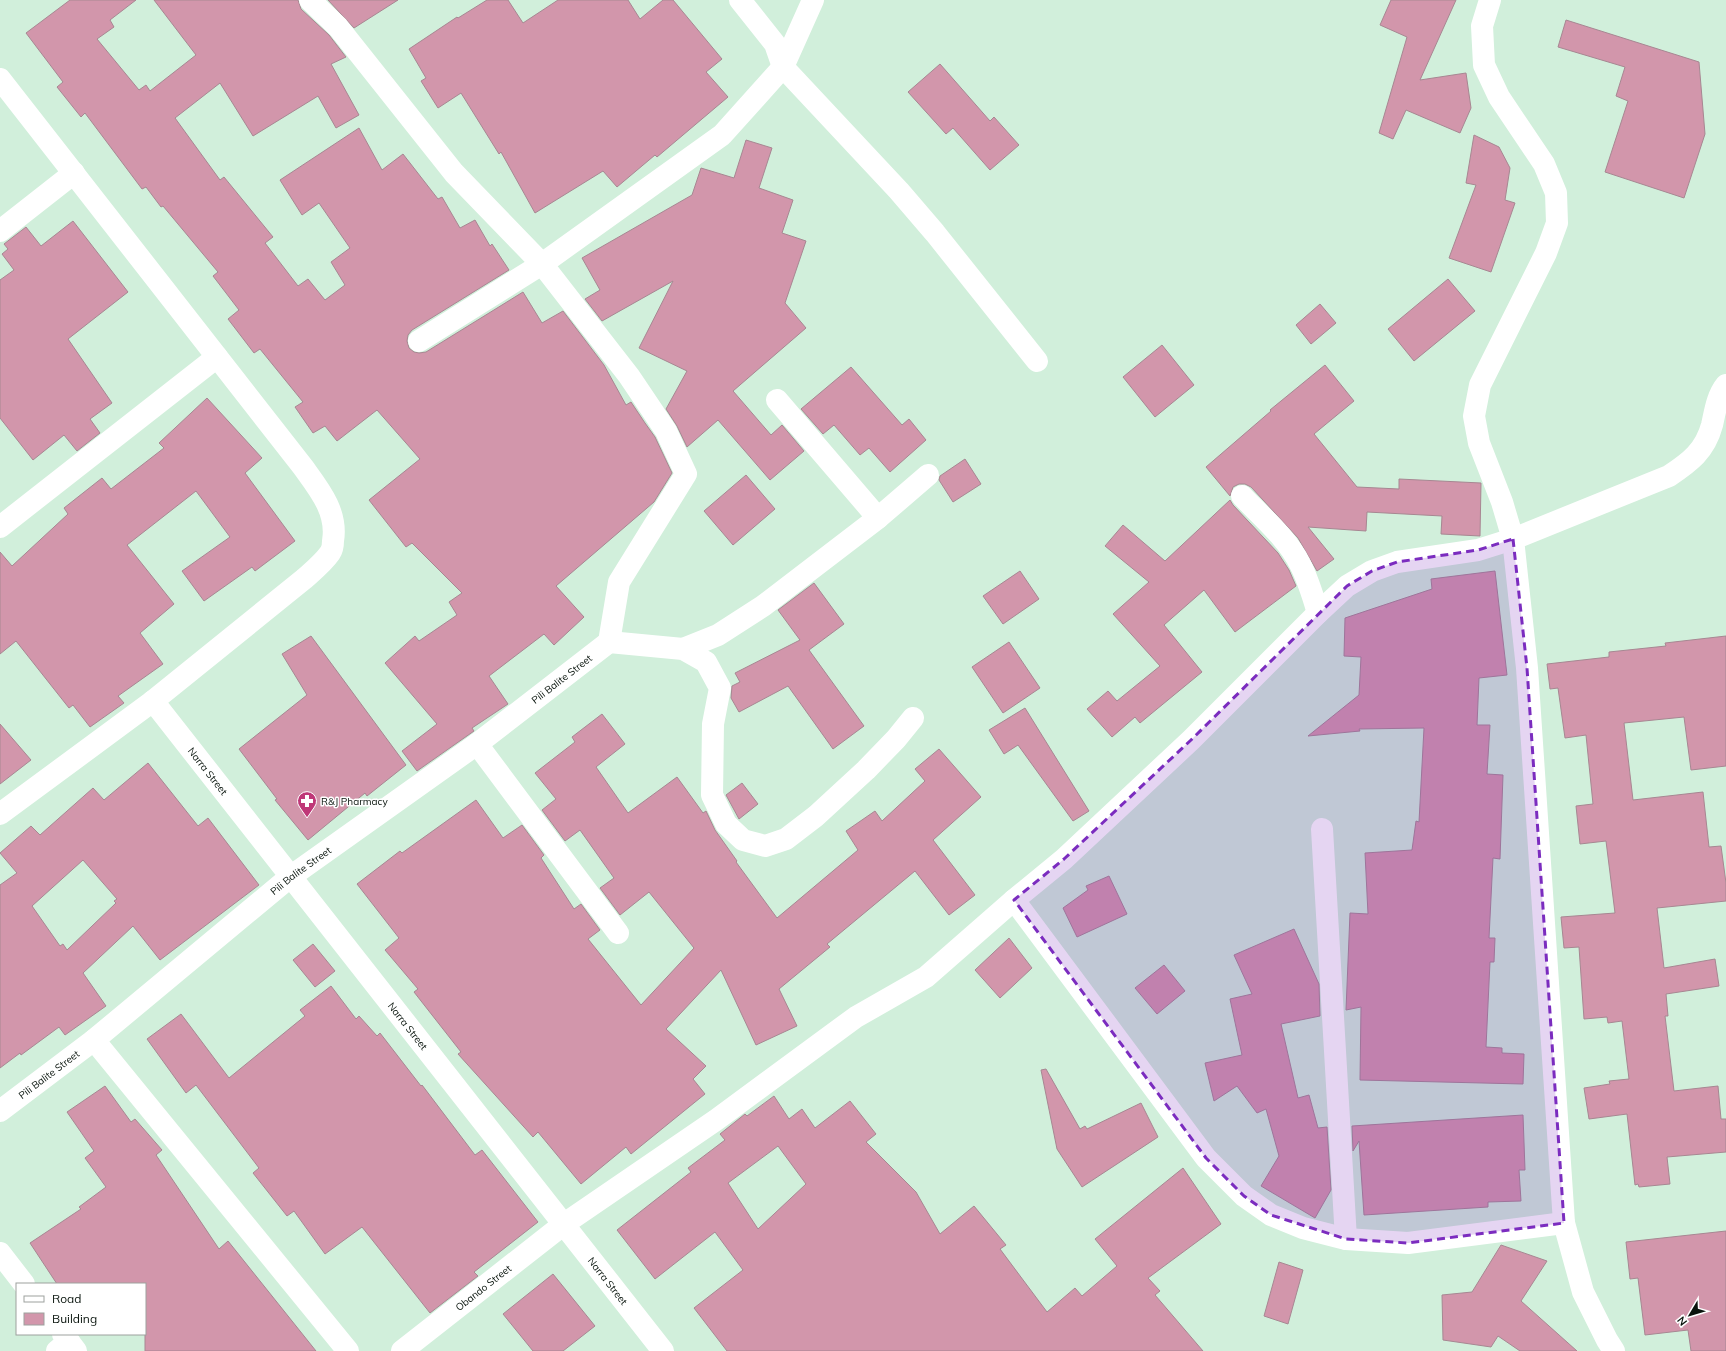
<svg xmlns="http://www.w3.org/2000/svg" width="1726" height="1351" viewBox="0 0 1726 1351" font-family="Mulish,sans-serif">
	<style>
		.building { fill: #d296ab; stroke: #a78792; fill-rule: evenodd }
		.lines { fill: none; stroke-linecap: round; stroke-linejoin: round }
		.minor { stroke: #fff; stroke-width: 22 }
		.tertiary { stroke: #fff; stroke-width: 22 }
		.marked { fill: #7b2cbf; fill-opacity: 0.2; stroke: #7b2cbf; stroke-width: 3; stroke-dasharray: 8 5; stroke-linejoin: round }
		.labels { text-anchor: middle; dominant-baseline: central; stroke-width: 3; stroke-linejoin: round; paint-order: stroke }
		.street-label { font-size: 10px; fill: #09140d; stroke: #fff }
		.poi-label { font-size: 10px; fill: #09140d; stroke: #fff; text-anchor: start }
	</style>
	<rect width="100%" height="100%" fill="#d1efdb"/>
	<g class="building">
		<path d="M 70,0 L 136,0 L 110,20 L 114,27 L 97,39 L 139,90 L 146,85 L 150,91 L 196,55 L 154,0 L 298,0 L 301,9 L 329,35 L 346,57 L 331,64 L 359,115 L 336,128 L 318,96 L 253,136 L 220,83 L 175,118 L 220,180 L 224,177 L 273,237 L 265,243 L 298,286 L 308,279 L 325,300 L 345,285 L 331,262 L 350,248 L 319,203 L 302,215 L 280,180 L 359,128 L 382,170 L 403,154 L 438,199 L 442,197 L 460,228 L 475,220 L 490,246 L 492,244 L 509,270 L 412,330 L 408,335 L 407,341 L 409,348 L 414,352 L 419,353 L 426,352 L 523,292 L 542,323 L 563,311 L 604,365 L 626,405 L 631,402 L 645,423 L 655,437 L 672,473 L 654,502 L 556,586 L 584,617 L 554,645 L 544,634 L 489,676 L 508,704 L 472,728 L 474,731 L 417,771 L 402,751 L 437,724 L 385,663 L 415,636 L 419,641 L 457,615 L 449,602 L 462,593 L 412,543 L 406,547 L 369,500 L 420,459 L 377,410 L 337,441 L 325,426 L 313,433 L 295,407 L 303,402 L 260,349 L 254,353 L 228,319 L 239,310 L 213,276 L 218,272 L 163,206 L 161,207 L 146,187 L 142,189 L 85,113 L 81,117 L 57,87 L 63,82 L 26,33 Z"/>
		<path d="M 328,0 L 398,0 L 354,28 Z"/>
		<path d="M 487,0 L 508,0 L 523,23 L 558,0 L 628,0 L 640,19 L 663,0 L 673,0 L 722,59 L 706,72 L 728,97 L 657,157 L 655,155 L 617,187 L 603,171 L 535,213 L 501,152 L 499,154 L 461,93 L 438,108 L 421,81 L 426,78 L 409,49 L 457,17 L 458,18 Z"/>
		<path d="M 1391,0 L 1456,0 L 1420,80 L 1466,73 L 1471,108 L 1460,133 L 1406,110 L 1393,139 L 1379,133 L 1407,37 L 1380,25 Z"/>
		<path d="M 1566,20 L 1699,62 L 1705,134 L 1684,198 L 1605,172 L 1628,101 L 1616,96 L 1625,67 L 1558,47 Z"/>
		<path d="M 940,64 L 990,121 L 994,117 L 1019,145 L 990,170 L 953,128 L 946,134 L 908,92 Z"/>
		<path d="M 1474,135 L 1499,147 L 1510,168 L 1505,200 L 1515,203 L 1491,272 L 1449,258 L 1476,185 L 1466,183 Z"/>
		<path d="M 746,140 L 772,148 L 759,188 L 793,200 L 782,233 L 806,241 L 785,303 L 806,328 L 733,391 L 771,435 L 782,425 L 804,451 L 770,480 L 718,420 L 687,447 L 677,426 L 666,409 L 687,371 L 639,348 L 673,281 L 602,321 L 585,299 L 600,290 L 582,258 L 692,195 L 701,168 L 734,178 Z"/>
		<path d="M 73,221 L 128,292 L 68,339 L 112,403 L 90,419 L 100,433 L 77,451 L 64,435 L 33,460 L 0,418 L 0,280 L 14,270 L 2,254 L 8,249 L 4,244 L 26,227 L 41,246 Z"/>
		<path d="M 1448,279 L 1475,311 L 1414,361 L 1388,329 Z"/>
		<path d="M 1320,304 L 1336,323 L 1311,344 L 1296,325 Z"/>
		<path d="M 1162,345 L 1194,385 L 1155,417 L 1123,377 Z"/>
		<path d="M 1325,365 L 1354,401 L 1314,434 L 1357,487 L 1399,489 L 1399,479 L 1481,483 L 1480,536 L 1441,534 L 1442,516 L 1367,512 L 1366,531 L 1308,527 L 1334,559 L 1317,571 L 1298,538 L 1251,487 L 1245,484 L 1239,484 L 1233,487 L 1230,496 L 1206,467 L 1271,411 L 1270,410 Z"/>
		<path d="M 851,367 L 902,425 L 909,419 L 926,440 L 890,472 L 869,448 L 860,455 L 834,425 L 823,434 L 801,409 Z"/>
		<path d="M 207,398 L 262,458 L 245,473 L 295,541 L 255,571 L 252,567 L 204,601 L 182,571 L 230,537 L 196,491 L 127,545 L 174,604 L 140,633 L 163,664 L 118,696 L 124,703 L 90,727 L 73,705 L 69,708 L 16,641 L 0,654 L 0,552 L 12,566 L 68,514 L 64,508 L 102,478 L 111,489 L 164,448 L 159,443 Z"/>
		<path d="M 965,459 L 981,484 L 953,502 L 939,480 L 940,476 Z"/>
		<path d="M 746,475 L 775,509 L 733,545 L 704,511 Z"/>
		<path d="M 1230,500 L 1233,505 L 1278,553 L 1289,570 L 1296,586 L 1235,632 L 1204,590 L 1164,625 L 1202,672 L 1140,723 L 1135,717 L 1112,737 L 1087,709 L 1108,691 L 1117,701 L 1160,666 L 1113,614 L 1149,582 L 1105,546 L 1123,525 L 1165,561 Z"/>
		<path d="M 1020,571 L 1039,599 L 1003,624 L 983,596 Z"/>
		<path d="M 1495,571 L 1507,675 L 1479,678 L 1477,725 L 1490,725 L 1487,774 L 1503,775 L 1500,859 L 1493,858 L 1489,938 L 1495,938 L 1494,962 L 1490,962 L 1486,1047 L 1502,1048 L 1502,1053 L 1524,1054 L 1523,1084 L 1360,1080 L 1361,1007 L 1346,1010 L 1350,913 L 1368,914 L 1365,853 L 1412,850 L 1416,821 L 1419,822 L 1424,728 L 1359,729 L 1360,731 L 1308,736 L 1359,695 L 1361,657 L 1344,656 L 1345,618 L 1432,589 L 1431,579 Z"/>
		<path d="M 814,583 L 844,624 L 809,650 L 864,726 L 833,749 L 788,686 L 739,712 L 731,698 L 732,686 L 740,682 L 735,673 L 800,640 L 778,610 Z"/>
		<path d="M 311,636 L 406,765 L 367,796 L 365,793 L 308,840 L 275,800 L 277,799 L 239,749 L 307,695 L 282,654 Z"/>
		<path d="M 1726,636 L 1726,766 L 1691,770 L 1684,717 L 1624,723 L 1633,800 L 1703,792 L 1709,847 L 1721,846 L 1726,883 L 1726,901 L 1657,908 L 1664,968 L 1715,959 L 1719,986 L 1666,994 L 1668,1016 L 1665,1016 L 1674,1091 L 1718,1086 L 1721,1119 L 1726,1119 L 1726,1152 L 1667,1157 L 1670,1184 L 1639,1187 L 1638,1184 L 1635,1185 L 1627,1114 L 1589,1119 L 1584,1088 L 1610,1084 L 1609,1081 L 1629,1079 L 1622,1021 L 1608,1023 L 1607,1017 L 1584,1019 L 1579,947 L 1564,948 L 1561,917 L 1615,913 L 1606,841 L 1580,844 L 1576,806 L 1593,804 L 1586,735 L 1565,738 L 1558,688 L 1550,689 L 1547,664 L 1609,657 L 1609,652 L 1666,646 L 1665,643 Z"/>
		<path d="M 1009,642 L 1040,688 L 1003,713 L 972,667 Z"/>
		<path d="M 1025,708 L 1089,811 L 1073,821 L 1018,745 L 1004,754 L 989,730 Z"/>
		<path d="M 602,714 L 625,744 L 596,767 L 628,813 L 677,777 L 703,813 L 706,811 L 715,830 L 737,861 L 736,862 L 777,918 L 858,850 L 846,831 L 875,811 L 882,821 L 925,781 L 915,769 L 939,749 L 981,797 L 933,840 L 975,895 L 949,915 L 915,871 L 827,944 L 830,947 L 779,989 L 797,1026 L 756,1045 L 721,970 L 666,1029 L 706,1066 L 693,1079 L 705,1094 L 631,1154 L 626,1147 L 581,1184 L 538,1132 L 533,1137 L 458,1054 L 461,1052 L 414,992 L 418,989 L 385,950 L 399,938 L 357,884 L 400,851 L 402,853 L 476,800 L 503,838 L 522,825 L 544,855 L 541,858 L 574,909 L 581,904 L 600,930 L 588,939 L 641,1005 L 694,948 L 649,892 L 620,915 L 600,888 L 614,878 L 580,830 L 565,841 L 542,810 L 556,799 L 535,773 L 575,742 L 572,737 Z"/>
		<path d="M 0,724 L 31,760 L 0,784 Z"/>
		<path d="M 148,763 L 198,826 L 208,818 L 259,885 L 160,960 L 133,926 L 83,973 L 106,1006 L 65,1035 L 59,1027 L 21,1055 L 20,1053 L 0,1068 L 0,885 L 17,873 L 0,853 L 31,826 L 40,835 L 93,788 L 104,800 ZM 83,860 L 117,899 L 114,901 L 116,903 L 67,950 L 63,944 L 60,946 L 32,906 Z"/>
		<path d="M 742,783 L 758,804 L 739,819 L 726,795 Z"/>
		<path d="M 1109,876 L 1127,914 L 1077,937 L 1063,908 L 1088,890 L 1086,886 Z"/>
		<path d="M 1294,929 L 1319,984 L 1320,1016 L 1281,1024 L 1298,1098 L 1309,1095 L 1318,1128 L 1327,1127 L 1331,1190 L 1315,1218 L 1261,1186 L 1279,1156 L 1266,1109 L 1257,1113 L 1237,1086 L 1214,1101 L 1205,1063 L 1242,1055 L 1230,999 L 1252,994 L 1234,955 Z"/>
		<path d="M 1009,938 L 1032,968 L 1000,998 L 975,970 Z"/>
		<path d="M 313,944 L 335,971 L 315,987 L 293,960 Z"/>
		<path d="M 1164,965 L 1185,991 L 1157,1014 L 1135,988 Z"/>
		<path d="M 331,986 L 356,1019 L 359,1016 L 377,1036 L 380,1033 L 421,1086 L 422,1085 L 475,1155 L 482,1150 L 538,1222 L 474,1272 L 478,1276 L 430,1313 L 362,1227 L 325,1254 L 294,1211 L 287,1216 L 253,1173 L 259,1168 L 196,1085 L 186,1093 L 147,1039 L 181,1014 L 229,1078 L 305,1016 L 300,1010 Z"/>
		<path d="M 1046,1069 L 1080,1129 L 1085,1126 L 1087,1129 L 1141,1103 L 1158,1137 L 1082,1187 L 1057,1149 L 1041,1070 Z"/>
		<path d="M 105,1086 L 131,1122 L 135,1119 L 162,1150 L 156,1155 L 219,1249 L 228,1241 L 316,1351 L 145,1351 L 145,1284 L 57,1284 L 30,1243 L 81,1209 L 79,1207 L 106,1187 L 85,1158 L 94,1151 L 67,1112 Z"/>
		<path d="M 774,1096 L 789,1119 L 802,1109 L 815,1128 L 850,1101 L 876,1134 L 866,1142 L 916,1192 L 940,1234 L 974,1206 L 1006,1245 L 1000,1249 L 1047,1312 L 1075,1288 L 1082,1296 L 1117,1266 L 1095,1239 L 1183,1168 L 1221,1224 L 1148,1278 L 1160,1291 L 1155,1295 L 1203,1351 L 727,1351 L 694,1308 L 743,1270 L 715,1232 L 655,1279 L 617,1230 L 691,1172 L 688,1168 L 725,1140 L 720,1134 L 745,1114 L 747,1116 ZM 778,1146 L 806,1184 L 758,1229 L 728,1183 Z"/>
		<path d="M 1523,1115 L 1525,1170 L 1519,1170 L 1521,1201 L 1488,1202 L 1488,1207 L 1364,1215 L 1359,1141 L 1353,1151 L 1352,1126 Z"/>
		<path d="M 1726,1231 L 1726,1351 L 1691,1351 L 1688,1330 L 1645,1335 L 1638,1278 L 1630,1279 L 1626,1242 Z"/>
		<path d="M 1501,1245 L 1547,1261 L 1521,1301 L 1577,1351 L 1520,1351 L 1498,1336 L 1491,1347 L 1443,1340 L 1442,1295 L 1472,1292 Z"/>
		<path d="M 1279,1262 L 1303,1270 L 1288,1324 L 1264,1316 Z"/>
		<path d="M 553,1274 L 595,1326 L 563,1351 L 533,1351 L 503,1314 Z"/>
	</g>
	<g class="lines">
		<g class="minor">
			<path d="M 310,0 L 338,27 L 454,173 L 542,264 L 629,376 L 666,431 L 686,474 L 619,582 L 609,642"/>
			<path d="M 740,0 L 775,44 L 783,67 L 899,191 L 935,233 L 1037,361"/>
			<path d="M 1490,0 L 1482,26 L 1484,65 L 1499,97 L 1544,164 L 1556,193 L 1557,223 L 1546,253 L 1480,385 L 1474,416 L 1479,443 L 1502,502 L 1513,539 L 1527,668 L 1564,1223 L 1583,1292 L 1607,1340 L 1614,1351"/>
			<path d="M 0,79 L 303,467 C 319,489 338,512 333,541 C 333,545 332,550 330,553 C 323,563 313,571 304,579 L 153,701 L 0,814"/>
			<path d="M 0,231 L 74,173"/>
			<path d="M 419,341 L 542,264 L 722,135 L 783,67 L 813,0"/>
			<path d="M 777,400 L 878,518"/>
			<path d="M 1242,496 C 1262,517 1287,538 1300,564 C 1308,579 1313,596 1318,613"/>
			<path d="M 0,527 L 217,357"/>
			<path d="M 609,642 L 683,649 L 706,662 L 720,688 L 713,724 L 712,795 L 726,824 L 743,840 L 765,846 L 786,839 L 816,816 L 866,770 L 896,739 L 913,718"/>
			<path d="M 683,649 L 718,635 L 763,606 L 878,518 L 928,475"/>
			<path id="s1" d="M 153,701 L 663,1351"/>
			<path d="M 477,744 L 618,933"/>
			<path d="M 1322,829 L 1346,1239"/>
			<path d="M 1014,900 L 1206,1158 L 1244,1196 L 1271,1215 L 1303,1228 L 1346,1239 L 1408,1243 L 1564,1223"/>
			<path d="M 94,1040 L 348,1351"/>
			<path id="s2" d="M 0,1111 L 94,1040 L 290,877 L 477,744 L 609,642"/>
			<path d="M 57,1351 L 69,1341"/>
			<path id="s3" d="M 402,1351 L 564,1224 L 716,1120 L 856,1017 L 926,977 L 1014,900 L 1064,859 L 1191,740 L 1318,613 L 1347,586 L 1372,571 L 1397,562 L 1478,550 L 1513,539 L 1669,476 C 1690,462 1705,451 1712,425 C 1715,412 1717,396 1726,385"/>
		</g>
		<g class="tertiary">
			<path d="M 0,1253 L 24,1284"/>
			<path d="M 63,1334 L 76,1351"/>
		</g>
	</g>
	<path class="marked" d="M 1513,539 L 1527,668 L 1564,1223 L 1408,1243 L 1346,1239 L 1271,1215 L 1244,1196 L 1206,1158 L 1014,900 L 1064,859 L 1191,740 L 1347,586 L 1372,571 L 1397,562 L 1478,550 Z"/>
	<defs>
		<g id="pharmacy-pin" transform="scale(1)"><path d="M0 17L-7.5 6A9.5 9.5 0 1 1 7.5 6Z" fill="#bf3878" stroke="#fff"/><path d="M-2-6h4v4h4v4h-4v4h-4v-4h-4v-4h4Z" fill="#fff"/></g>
	</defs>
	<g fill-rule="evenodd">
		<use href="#pharmacy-pin" x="307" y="801"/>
	</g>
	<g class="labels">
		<g class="street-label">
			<text stroke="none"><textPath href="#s2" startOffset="709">Pili Balite Street</textPath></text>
			<text stroke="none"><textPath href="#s1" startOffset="89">Narra Street</textPath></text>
			<text stroke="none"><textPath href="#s2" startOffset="385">Pili Balite Street</textPath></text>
			<text stroke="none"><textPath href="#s1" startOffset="413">Narra Street</textPath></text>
			<text stroke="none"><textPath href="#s2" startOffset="61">Pili Balite Street</textPath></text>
			<text stroke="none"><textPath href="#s1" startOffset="737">Narra Street</textPath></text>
			<text stroke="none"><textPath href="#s3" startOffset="103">Obando Street</textPath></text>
		</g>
		<g class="poi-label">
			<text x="321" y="801">R&amp;J Pharmacy</text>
		</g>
	</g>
	<rect x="16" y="1283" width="130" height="52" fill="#ffffff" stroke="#9da19e"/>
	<rect x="24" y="1296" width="20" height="6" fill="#ffffff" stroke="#9da19e"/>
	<text x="52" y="1303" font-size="12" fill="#09140d">Road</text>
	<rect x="24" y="1313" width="20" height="12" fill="#d296ab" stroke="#9da19e"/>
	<text x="52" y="1323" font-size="12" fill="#09140d">Building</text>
	<g transform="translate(1690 1315) rotate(232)" stroke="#ffffff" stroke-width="3" paint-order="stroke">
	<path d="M0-3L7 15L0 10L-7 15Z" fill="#09140d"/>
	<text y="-6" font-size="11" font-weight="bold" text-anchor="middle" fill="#09140d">N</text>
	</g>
</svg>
